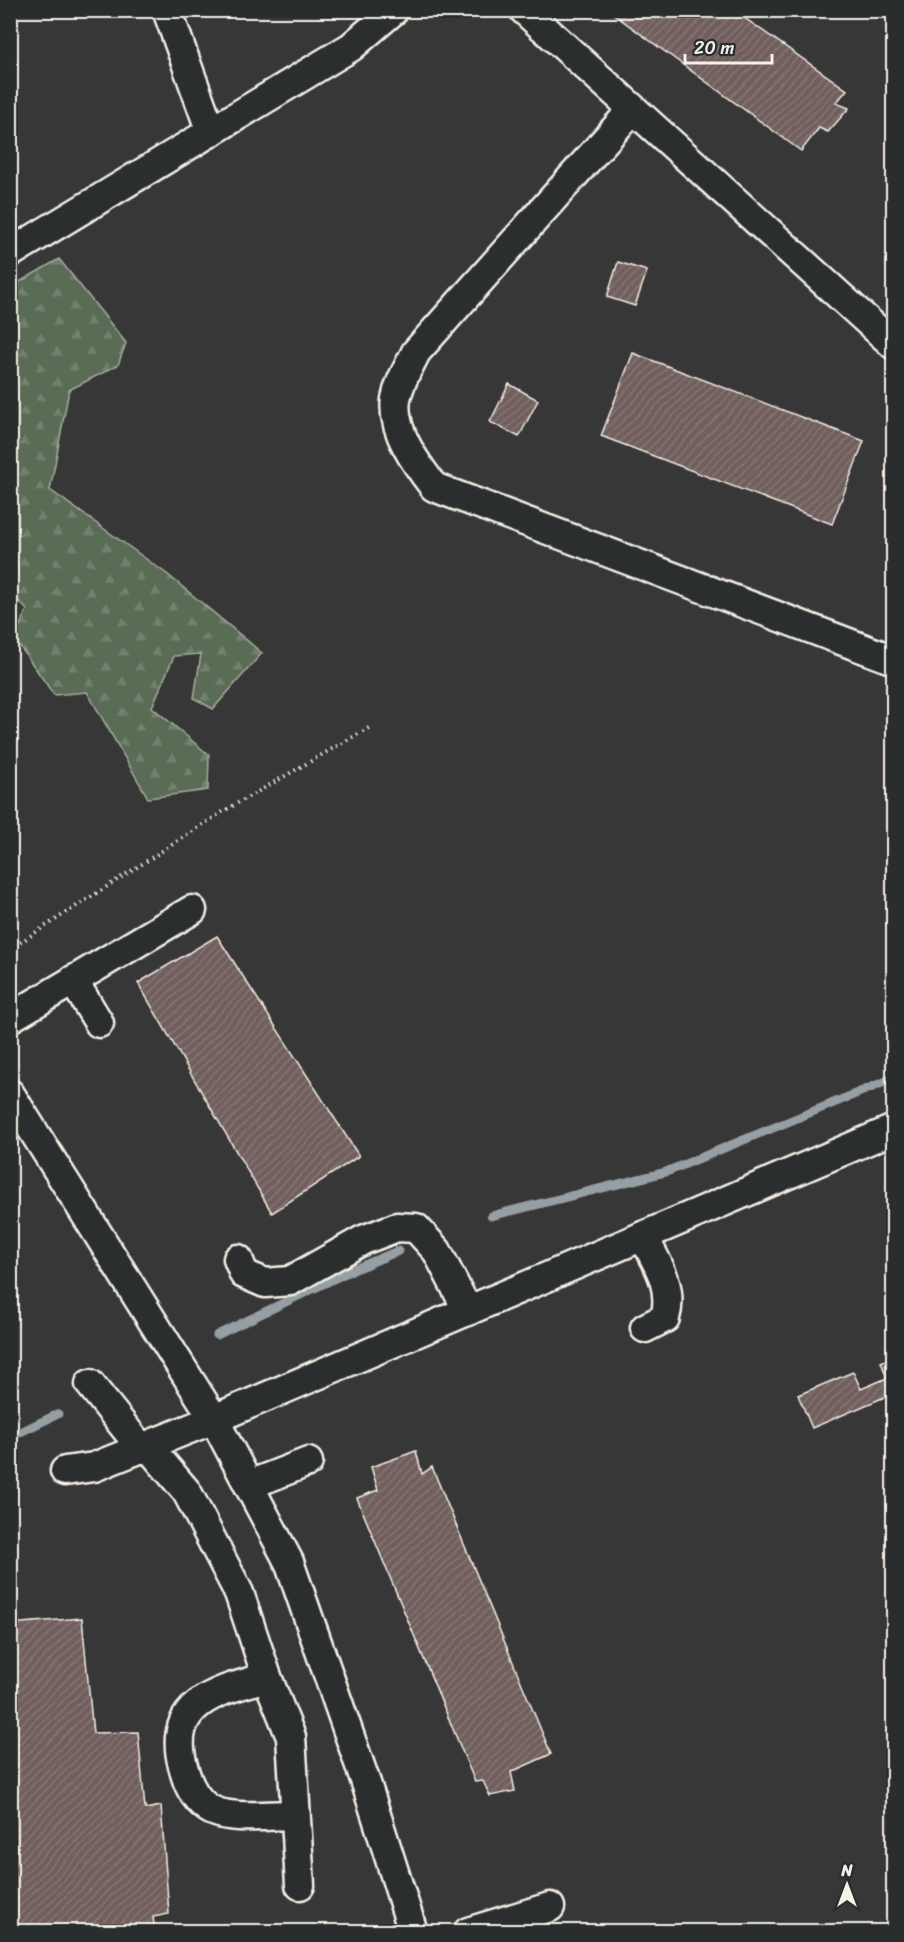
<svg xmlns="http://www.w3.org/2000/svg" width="904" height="1942" viewBox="0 0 904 1942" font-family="Sriracha,sans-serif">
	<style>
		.forest { fill: url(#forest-firs); stroke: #a7ae9f; stroke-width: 1.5 }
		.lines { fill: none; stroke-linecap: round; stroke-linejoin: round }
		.stream { stroke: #969fa3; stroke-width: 9 }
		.building { fill: url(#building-hatch); stroke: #f4f1e8; stroke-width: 1.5 }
		.minor-casing { stroke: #f4f1e8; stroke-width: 33 }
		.path { stroke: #f4f1e8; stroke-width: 4; stroke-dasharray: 1.5 4.5; stroke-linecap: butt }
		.minor { stroke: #2a2d2e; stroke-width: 28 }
	</style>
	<defs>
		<pattern id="forest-firs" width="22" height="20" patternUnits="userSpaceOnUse" patternTransform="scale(1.5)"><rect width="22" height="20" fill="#5a6c56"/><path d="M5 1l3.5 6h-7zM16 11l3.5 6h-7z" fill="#72816e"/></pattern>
		<pattern id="building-hatch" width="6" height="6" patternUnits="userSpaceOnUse" patternTransform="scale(1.5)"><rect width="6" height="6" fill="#715f5d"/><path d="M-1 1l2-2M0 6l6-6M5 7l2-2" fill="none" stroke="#867674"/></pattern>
	</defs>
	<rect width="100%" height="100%" fill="#383737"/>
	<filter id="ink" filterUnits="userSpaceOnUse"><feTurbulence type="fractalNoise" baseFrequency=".0167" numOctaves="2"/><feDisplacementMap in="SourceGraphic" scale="12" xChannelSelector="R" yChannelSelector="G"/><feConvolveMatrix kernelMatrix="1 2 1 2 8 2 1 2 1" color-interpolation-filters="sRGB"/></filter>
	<g filter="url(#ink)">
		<path class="forest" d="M 59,259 L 126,343 L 118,365 L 69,390 L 50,490 L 167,574 L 262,653 L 213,709 L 194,698 L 201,654 L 174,656 L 152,707 L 209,755 L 208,790 L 148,798 L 87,692 L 54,695 L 14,638 L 27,610 L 11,592 L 11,287 Z"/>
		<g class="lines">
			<g class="stream">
				<path d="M 491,1216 L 666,1172 L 894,1078"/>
				<path d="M 217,1335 L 348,1272 L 398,1251"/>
				<path d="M 10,1437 L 58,1414"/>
			</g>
		</g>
		<g class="building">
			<path d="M 608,10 L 733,10 L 847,90 L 836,103 L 849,108 L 828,132 L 819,128 L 801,151 Z"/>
			<path d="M 618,262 L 647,271 L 635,306 L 607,297 Z"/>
			<path d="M 633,353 L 864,441 L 832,524 L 601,436 Z"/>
			<path d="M 509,384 L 538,400 L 519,437 L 490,422 Z"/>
			<path d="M 217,936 L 359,1156 L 272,1213 L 138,983 Z"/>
			<path d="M 894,1357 L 894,1393 L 812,1428 L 798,1395 L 853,1372 L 861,1389 L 887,1378 L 881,1362 Z"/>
			<path d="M 416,1451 L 422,1474 L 432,1467 L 551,1754 L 511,1772 L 515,1791 L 490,1796 L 483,1781 L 475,1782 L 357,1498 L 378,1490 L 371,1467 Z"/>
			<path d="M 82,1618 L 93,1733 L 138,1732 L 145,1809 L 161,1806 L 169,1914 L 153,1917 L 155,1932 L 10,1932 L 10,1624 Z"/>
		</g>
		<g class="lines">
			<g class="minor-casing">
				<g id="minor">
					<path d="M 167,10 L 211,132"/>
					<path d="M 524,10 L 894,345"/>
					<path d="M 633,109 L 416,352 C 409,367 399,382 396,399 C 391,430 417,465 434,487 L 894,660"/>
					<path d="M 10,253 L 351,47 L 394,10"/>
					<path d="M 73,980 L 99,1023"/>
					<path d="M 10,1018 L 192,910"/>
					<path d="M 10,1094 L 214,1419 L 289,1562 L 366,1783 L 413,1932"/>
					<path d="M 643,1236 C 657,1263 674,1287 665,1318 L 645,1328"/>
					<path d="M 238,1259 L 244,1274 L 265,1283 L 290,1281 L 363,1240 L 397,1227 L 416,1228 L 437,1251 L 468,1311"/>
					<path d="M 90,1384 L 142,1449"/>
					<path d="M 148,1446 L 187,1492 L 239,1593 L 267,1677 L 291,1737 L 300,1885"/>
					<path d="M 65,1471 L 94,1467 L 214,1419 L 894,1129"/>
					<path d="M 249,1485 L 308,1462"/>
					<path d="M 267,1677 C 218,1691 166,1702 183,1766 C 187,1782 193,1798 208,1808 C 227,1821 271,1815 294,1815"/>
					<path d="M 468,1932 L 550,1907"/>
				</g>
			</g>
			<path class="path" d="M 10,949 L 224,811 L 372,726"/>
			<use href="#minor" class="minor"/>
		</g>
	</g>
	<rect width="904" height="1942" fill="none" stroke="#2a2d2e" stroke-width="36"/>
	<rect x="18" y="18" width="868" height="1906" fill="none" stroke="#f4f1e8" stroke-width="2" filter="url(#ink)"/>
	<g transform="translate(847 1885)" stroke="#2a2d2e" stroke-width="4.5" paint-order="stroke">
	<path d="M0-4.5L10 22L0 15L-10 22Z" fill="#f4f1e8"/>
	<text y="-9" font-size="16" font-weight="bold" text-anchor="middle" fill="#f4f1e8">N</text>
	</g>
	<path d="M685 54v9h87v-9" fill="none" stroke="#f4f1e8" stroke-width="3"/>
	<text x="694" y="54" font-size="18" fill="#f4f1e8" stroke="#2a2d2e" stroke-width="4.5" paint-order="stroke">20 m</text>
</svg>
